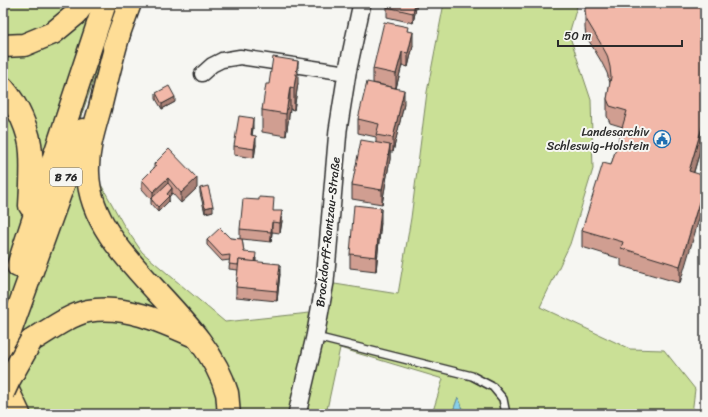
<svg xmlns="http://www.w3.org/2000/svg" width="708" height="417" viewBox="0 0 708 417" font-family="Sriracha,sans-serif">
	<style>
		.green { fill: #cae096; stroke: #7a8660 }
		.water { fill: #88cfe9; stroke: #638d9d }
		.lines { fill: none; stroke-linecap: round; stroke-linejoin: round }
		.service-casing { stroke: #2b2b2b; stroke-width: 10 }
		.minor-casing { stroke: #2b2b2b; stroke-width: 17 }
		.tertiary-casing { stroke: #2b2b2b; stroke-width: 20 }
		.trunk-casing { stroke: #2b2b2b; stroke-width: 25 }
		.service { stroke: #f6f6f2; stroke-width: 7 }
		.minor { stroke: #f6f6f2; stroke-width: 14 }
		.tertiary { stroke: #f6f6f2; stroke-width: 17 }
		.trunk { stroke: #fedd96; stroke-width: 22 }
		.trunk-bridge-casing { stroke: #2b2b2b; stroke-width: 25; stroke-linecap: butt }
		.trunk-bridge { stroke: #fedd96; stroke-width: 22 }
		.wall { fill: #d09e91; stroke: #2b2b2b }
		.shaded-wall { fill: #a98176; stroke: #2b2b2b }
		.building { fill: #f2b8a9; stroke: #2b2b2b }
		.labels { text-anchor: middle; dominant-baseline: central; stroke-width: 4; stroke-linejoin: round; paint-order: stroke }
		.shield { fill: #f6f6f2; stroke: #686867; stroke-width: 1 }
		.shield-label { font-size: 11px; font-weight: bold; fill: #2b2b2b }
		.poi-label { font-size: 12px; fill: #2b2b2b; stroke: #f6f6f2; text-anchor: end }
		.street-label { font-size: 12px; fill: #2b2b2b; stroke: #f6f6f2 }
	</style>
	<rect width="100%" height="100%" fill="#f6f6f2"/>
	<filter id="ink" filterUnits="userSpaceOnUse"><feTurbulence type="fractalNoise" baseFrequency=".025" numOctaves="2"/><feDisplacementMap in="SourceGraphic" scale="8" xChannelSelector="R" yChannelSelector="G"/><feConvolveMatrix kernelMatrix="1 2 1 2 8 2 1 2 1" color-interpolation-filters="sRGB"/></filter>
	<g filter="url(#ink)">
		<path class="green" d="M 3,3 L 121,3 L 74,136 L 123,224 L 142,252 L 225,322 L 319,312 L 322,282 L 398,294 L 411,218 L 427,92 L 444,3 L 578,3 L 569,34 L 591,100 L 593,169 L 570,244 L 540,307 L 630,349 L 664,350 L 695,389 L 692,414 L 465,414 L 458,397 L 452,414 L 432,414 L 443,379 L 340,348 L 326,414 L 3,414 Z"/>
		<path class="water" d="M 458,397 L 465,414 L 452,414 Z"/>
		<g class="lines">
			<g class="service-casing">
				<path id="service" d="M 316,337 L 472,376 L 493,387 L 503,399 L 506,414"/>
			</g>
			<g class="minor-casing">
				<path id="minor" d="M 202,74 L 212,65 L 222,60 L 240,57 L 347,73"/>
			</g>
			<g class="tertiary-casing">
				<path id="tertiary" d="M 297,414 L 315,337 L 325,282 L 338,130 L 347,73 L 362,3"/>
			</g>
			<g class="trunk-casing">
				<g id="trunk">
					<path d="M 119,34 C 112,58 106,83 100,108 C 94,129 87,150 88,173 C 90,257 204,311 227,393 C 228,399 228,407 229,414"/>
					<path d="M 3,46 L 24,45 L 53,33 L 76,14 L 84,3"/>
					<path d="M 114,47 L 130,3"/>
					<path d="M 3,88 C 17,104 30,131 31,153 C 32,171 31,189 30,206"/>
					<path d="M 18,266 L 105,3"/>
					<path d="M 31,341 C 48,331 69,315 88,311 C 123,304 161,321 192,335"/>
					<path d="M 3,351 L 83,130"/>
					<path d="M 3,380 L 19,414"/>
				</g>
			</g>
			<use href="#service" class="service"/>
			<use href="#minor" class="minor"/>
			<use href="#tertiary" class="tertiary"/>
			<use href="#trunk" class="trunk"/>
			<g class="trunk-bridge-casing">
				<path id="trunk-bridge" d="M 3,393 L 9,380 L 31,341"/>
			</g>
			<use href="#trunk-bridge" class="trunk-bridge"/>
		</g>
		<g class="wall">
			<path d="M 290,3 L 302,3 L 301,8 L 290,5 Z"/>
			<path d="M 388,3 L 417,3 L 413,23 L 387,17 L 387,7 Z"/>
			<path d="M 585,10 L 705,134 L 694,172 L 680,283 L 621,266 L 621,259 L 582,247 L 582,230 L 611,165 L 623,127 L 610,123 L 607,116 L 607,99 L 610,83 L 607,73 L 601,61 L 586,36 L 585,28 Z"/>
			<path d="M 408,31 L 413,46 L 408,67 L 402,65 L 396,88 L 373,83 L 373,69 Z"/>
			<path d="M 298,83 L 294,110 L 290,109 L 286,136 L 262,132 L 262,110 L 269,84 Z"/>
			<path d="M 156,93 L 175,102 L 162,109 L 156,99 Z"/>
			<path d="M 404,104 L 393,152 L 390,152 L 390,159 L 382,204 L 352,199 L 352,185 L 376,143 L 376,137 L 358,133 L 358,119 Z"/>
			<path d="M 253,128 L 252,135 L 256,145 L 254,158 L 234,155 L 234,146 Z"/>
			<path d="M 154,164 L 197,188 L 181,203 L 172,193 L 169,197 L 169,201 L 158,212 L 151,204 L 151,199 L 142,189 L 142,180 L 154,168 Z"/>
			<path d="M 200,188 L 213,211 L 205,213 L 200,193 Z"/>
			<path d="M 274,211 L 282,221 L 280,233 L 272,232 L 271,242 L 242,239 L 244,252 L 256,258 L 256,262 L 280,274 L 277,301 L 236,297 L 236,287 L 238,270 L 229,269 L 230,260 L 222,261 L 207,245 L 207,240 L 230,238 L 240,239 L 240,229 Z"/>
			<path d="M 381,222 L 376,271 L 350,268 L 350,254 Z"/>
		</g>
		<g class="shaded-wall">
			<path d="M 415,3 L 417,3 L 413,23 L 413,13 Z"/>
			<path d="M 413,32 L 413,46 L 408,67 L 408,53 Z"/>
			<path d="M 402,52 L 402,65 L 396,88 L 396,74 Z"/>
			<path d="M 298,61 L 298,83 L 294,110 L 294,88 Z"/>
			<path d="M 290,87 L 290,109 L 286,136 L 286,114 Z"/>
			<path d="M 404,90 L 404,104 L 393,152 L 393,138 Z"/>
			<path d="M 175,97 L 175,102 L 162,109 L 162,104 Z"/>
			<path d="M 705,117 L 705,134 L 689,188 L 689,171 Z"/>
			<path d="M 253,118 L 253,128 L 251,145 L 251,135 Z"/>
			<path d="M 256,136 L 256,145 L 254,158 L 254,149 Z"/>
			<path d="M 390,145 L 390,159 L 382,204 L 382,190 Z"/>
			<path d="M 168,178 L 168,188 L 153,202 L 153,192 Z"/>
			<path d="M 197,178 L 197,188 L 181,203 L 181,193 Z"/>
			<path d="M 705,182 L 705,199 L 680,283 L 680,266 Z"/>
			<path d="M 172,188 L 172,193 L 169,197 L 169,201 L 158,212 L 158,207 L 167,194 Z"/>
			<path d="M 213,206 L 213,211 L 205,213 L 205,208 Z"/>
			<path d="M 381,208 L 381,222 L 376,271 L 376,257 Z"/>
			<path d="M 282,211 L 282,221 L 280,233 L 280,223 Z"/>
			<path d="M 272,222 L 272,232 L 271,242 L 271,232 Z"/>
			<path d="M 280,264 L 280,274 L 277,301 L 277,291 Z"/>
		</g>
		<g class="building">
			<path d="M 388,3 L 415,3 L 413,13 L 387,7 Z"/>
			<path d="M 586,3 L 705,3 L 705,117 L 689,171 L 705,176 L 705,182 L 680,266 L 621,248 L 623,242 L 582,230 L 603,163 L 611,165 L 627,111 L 610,106 L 607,99 L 611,77 L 610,67 L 607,55 L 601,44 L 586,19 L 585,10 Z"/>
			<path d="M 384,22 L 408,27 L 407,31 L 413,32 L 408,53 L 402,52 L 396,74 L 373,69 Z"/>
			<path d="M 273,57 L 298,61 L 294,88 L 290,87 L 286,114 L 262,110 L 266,84 L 269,84 Z"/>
			<path d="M 367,82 L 404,90 L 393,138 L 376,135 L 379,124 L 358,119 Z"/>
			<path d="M 169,86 L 175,97 L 162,104 L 156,93 Z"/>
			<path d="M 239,116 L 253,118 L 251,135 L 256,136 L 254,149 L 234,146 Z"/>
			<path d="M 361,140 L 390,145 L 382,190 L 352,185 Z"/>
			<path d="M 169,149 L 197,178 L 181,193 L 168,178 L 153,192 L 142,180 L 156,166 L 154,164 Z"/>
			<path d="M 168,183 L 172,188 L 167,194 L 169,196 L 158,207 L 151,199 Z"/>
			<path d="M 208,186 L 213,206 L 205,208 L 200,188 Z"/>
			<path d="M 259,197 L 274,198 L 273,211 L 282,211 L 280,223 L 272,222 L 271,232 L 240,229 L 243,199 L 259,200 Z"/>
			<path d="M 354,205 L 381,208 L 376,257 L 350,254 Z"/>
			<path d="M 220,228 L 230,238 L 242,239 L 244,252 L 256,253 L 255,262 L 239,260 L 238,265 L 229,264 L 230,255 L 222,256 L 207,240 Z"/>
			<path d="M 239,260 L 280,264 L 277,291 L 236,287 Z"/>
		</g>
	</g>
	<defs>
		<g id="civic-ring" transform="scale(0.9)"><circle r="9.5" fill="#f6f6f2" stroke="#1f6fb2" stroke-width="1.5"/><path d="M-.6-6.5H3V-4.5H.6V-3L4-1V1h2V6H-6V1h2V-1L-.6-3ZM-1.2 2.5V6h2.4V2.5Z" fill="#1f6fb2"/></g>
	</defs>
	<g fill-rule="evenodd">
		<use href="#civic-ring" x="662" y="139"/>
	</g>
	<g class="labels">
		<rect class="shield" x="50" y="168" width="32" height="18" rx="3"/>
		<g class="shield-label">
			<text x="66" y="177">B 76</text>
		</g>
		<g class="poi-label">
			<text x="649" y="132">Landesarchiv<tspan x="649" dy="14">Schleswig-Holstein</tspan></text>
		</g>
		<g class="street-label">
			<text transform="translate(328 232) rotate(-84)">Brockdorff-Rantzau-Straße</text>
		</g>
	</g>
	<rect width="708" height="417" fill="none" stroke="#f6f6f2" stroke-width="16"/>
	<rect x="8" y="8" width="692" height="401" fill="none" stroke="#2b2b2b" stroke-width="1.5" filter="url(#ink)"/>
	<path d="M558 40v6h124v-6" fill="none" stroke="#2b2b2b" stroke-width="2"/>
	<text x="564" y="40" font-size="12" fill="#2b2b2b" stroke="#f6f6f2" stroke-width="3" paint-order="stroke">50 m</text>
</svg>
